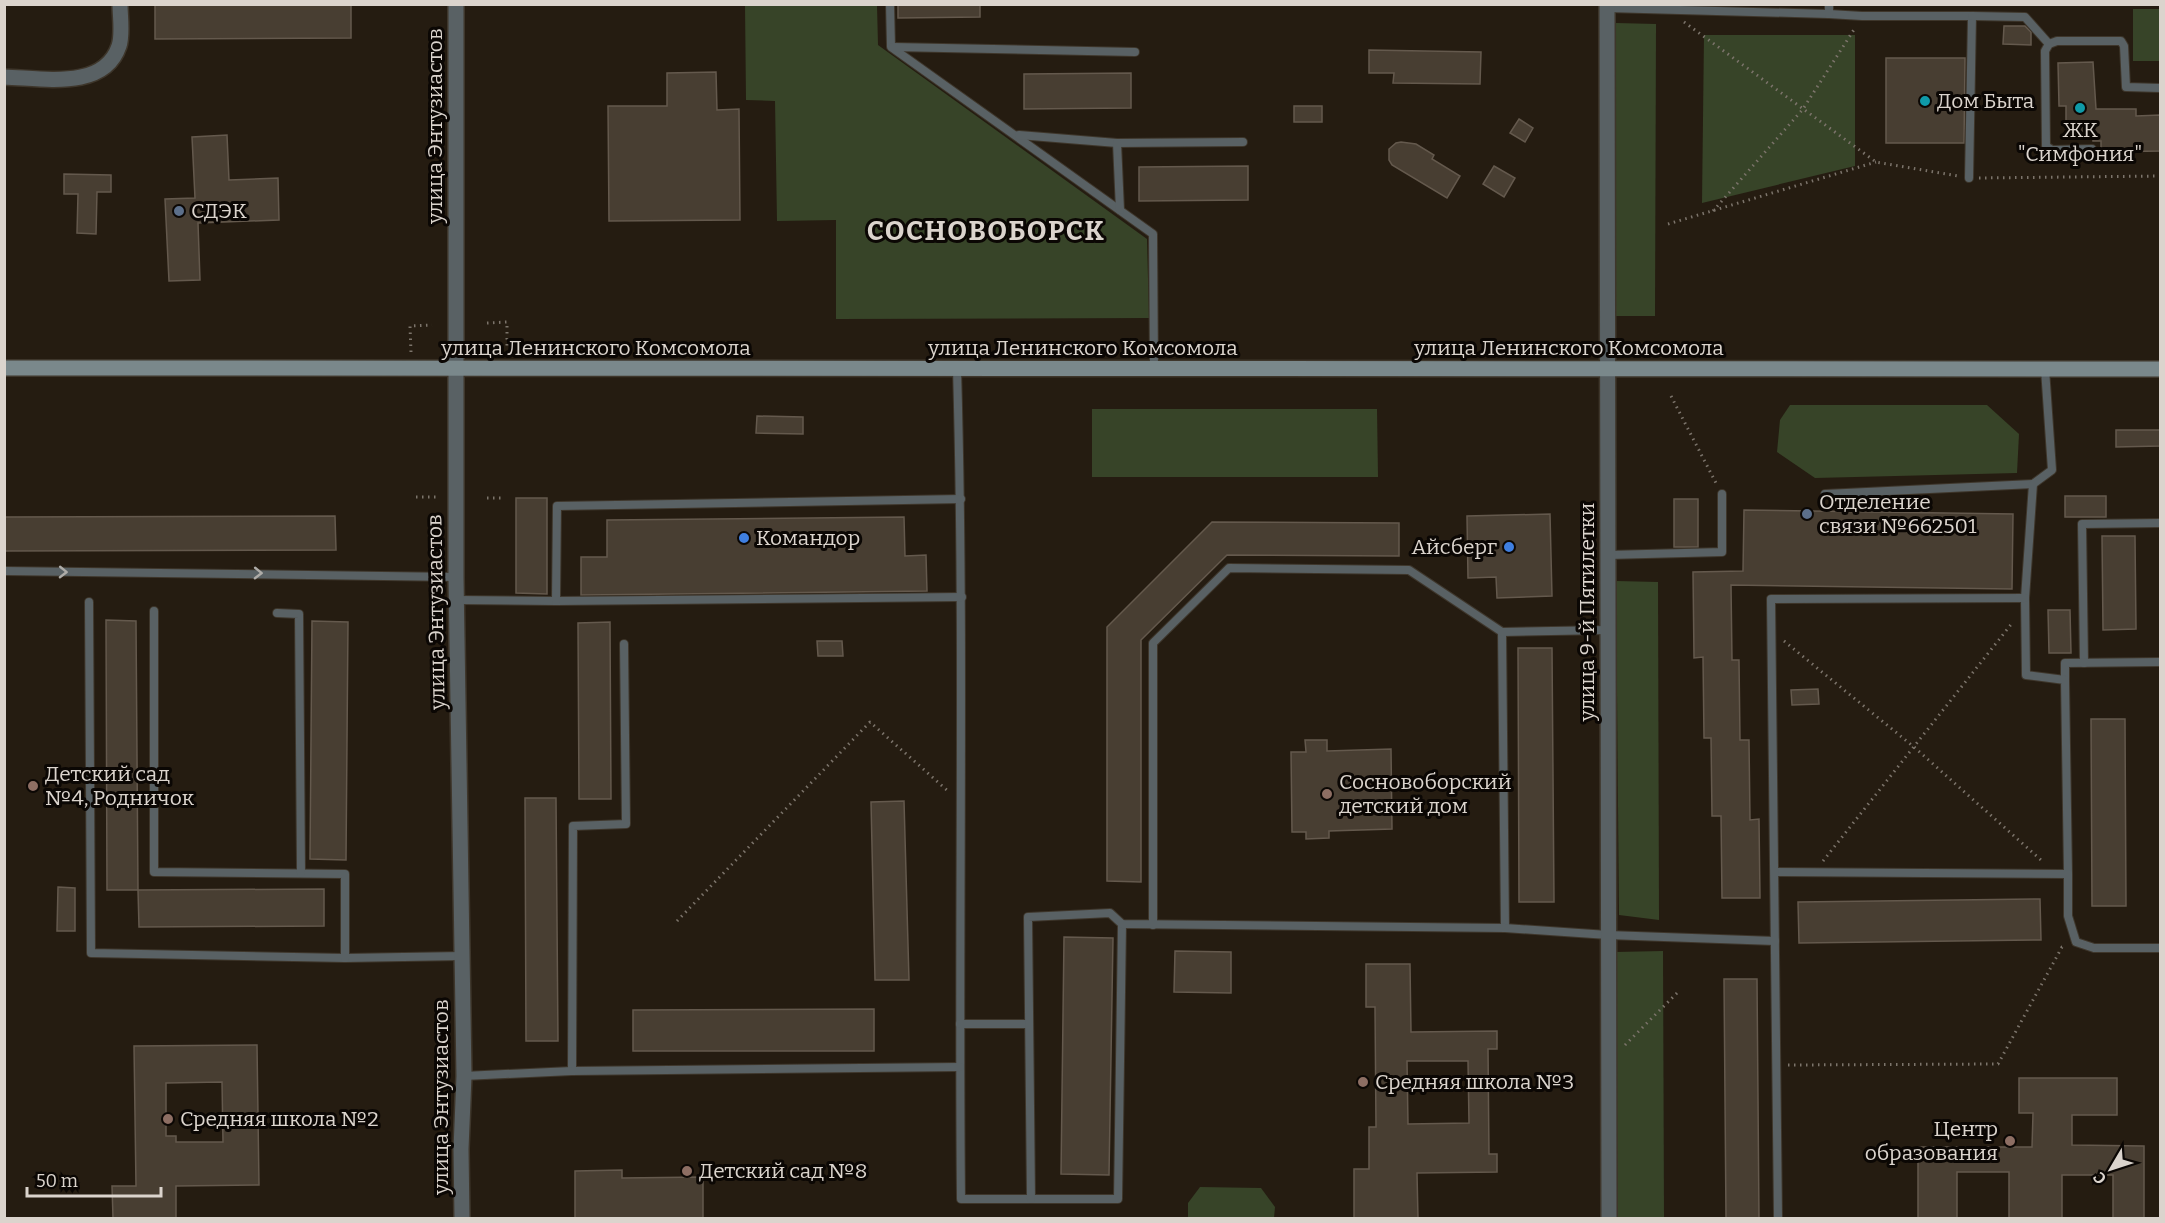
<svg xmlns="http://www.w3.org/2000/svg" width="2165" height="1223" viewBox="0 0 2165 1223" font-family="Bitter,serif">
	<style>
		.green { fill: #374428 }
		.building { fill: #483e32; stroke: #64594d; stroke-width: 1.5; fill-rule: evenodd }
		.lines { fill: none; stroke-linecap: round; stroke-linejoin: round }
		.service-casing { stroke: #3e362b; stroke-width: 10 }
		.minor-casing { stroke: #3e362b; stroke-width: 18 }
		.tertiary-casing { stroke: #3e362b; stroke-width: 18 }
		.secondary-casing { stroke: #3e362b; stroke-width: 18 }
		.path { stroke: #7c746b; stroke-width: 3; stroke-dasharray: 1.5 4.5; stroke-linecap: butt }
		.service { stroke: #596164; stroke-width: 8 }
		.minor { stroke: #596164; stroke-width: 15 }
		.tertiary { stroke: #596164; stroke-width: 15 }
		.secondary { stroke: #7a888b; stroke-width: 15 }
		.oneway { stroke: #aeaca8 }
		.culture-dot { fill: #0f9aa8; stroke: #0b0704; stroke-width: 2 }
		.service-dot { fill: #5c6f8a; stroke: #0b0704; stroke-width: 2 }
		.shop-dot { fill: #3f7fe0; stroke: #0b0704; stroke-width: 2 }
		.education-dot { fill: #8d6e63; stroke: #0b0704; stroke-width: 2 }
		.labels { text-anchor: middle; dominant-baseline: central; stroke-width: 6; stroke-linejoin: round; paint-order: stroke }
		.poi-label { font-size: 21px; fill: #dbd4cd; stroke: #0b0704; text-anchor: start }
		.street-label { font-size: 21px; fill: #dbd4cd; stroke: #0b0704 }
		.district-label { font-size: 27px; font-weight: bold; letter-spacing: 1.5px; fill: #dbd4cd; stroke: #0b0704 }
	</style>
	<rect width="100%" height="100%" fill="#251c11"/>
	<g class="green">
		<path d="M 745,5 L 877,5 L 878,45 L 1147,239 L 1149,318 L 836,319 L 836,220 L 777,221 L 775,101 L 746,100 Z"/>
		<rect x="2133" y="9" width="27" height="52"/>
		<path d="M 1616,23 L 1656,24 L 1655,316 L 1615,316 Z"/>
		<path d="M 1704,35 L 1855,35 L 1855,166 L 1702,203 Z"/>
		<path d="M 1790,405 L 1987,405 L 2019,434 L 2017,473 L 1815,478 L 1777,452 L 1780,420 Z"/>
		<path d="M 1092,409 L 1377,409 L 1378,477 L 1092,477 Z"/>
		<path d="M 1616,581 L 1658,582 L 1659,920 L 1619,915 Z"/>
		<path d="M 1663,951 L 1664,1218 L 1618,1218 L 1615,952 Z"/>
		<path d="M 1200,1187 L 1261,1188 L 1275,1207 L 1274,1218 L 1188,1218 L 1188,1203 Z"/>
	</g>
	<g class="building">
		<path d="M 155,4 L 351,4 L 351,38 L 155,39 Z"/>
		<path d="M 898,4 L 980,4 L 980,17 L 898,18 Z"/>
		<path d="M 2004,26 L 2025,26 L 2031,32 L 2031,45 L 2003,44 Z"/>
		<path d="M 1369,50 L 1481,52 L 1480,84 L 1393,83 L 1394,73 L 1369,73 Z"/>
		<path d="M 1886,58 L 1965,58 L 1964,143 L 1886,143 Z"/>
		<path d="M 2093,62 L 2096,109 L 2136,109 L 2136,116 L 2160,115 L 2160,151 L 2101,152 L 2101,141 L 2093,141 L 2093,131 L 2066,131 L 2066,106 L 2059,106 L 2058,63 Z"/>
		<path d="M 716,72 L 717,110 L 739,109 L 740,220 L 609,221 L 608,106 L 667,106 L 667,73 Z"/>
		<path d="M 1131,73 L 1131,108 L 1024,109 L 1024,74 Z"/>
		<rect x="1294" y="106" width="28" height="16"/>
		<path d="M 1519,119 L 1533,128 L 1525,142 L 1510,133 Z"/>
		<path d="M 227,135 L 229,180 L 278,178 L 279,220 L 198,223 L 200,280 L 169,281 L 165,199 L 195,198 L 192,137 Z"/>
		<path d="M 1401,142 L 1416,144 L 1434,155 L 1432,159 L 1460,176 L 1447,198 L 1392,165 L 1389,160 L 1389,149 L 1396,143 Z"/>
		<path d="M 1248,166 L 1248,200 L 1139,201 L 1139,167 Z"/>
		<path d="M 1494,166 L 1515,178 L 1504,197 L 1483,184 Z"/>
		<path d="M 64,174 L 111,175 L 111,192 L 97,192 L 96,234 L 77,233 L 78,194 L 64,194 Z"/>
		<path d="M 757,416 L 803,417 L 803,434 L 756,433 Z"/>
		<path d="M 2116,430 L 2160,430 L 2160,446 L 2116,447 Z"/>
		<rect x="2065" y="496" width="41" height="21"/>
		<path d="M 516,498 L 547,498 L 547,594 L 516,593 Z"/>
		<rect x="1674" y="499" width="24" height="48"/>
		<path d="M 1744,510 L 2013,514 L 2012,589 L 1731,585 L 1732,660 L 1739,660 L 1740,740 L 1749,740 L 1750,820 L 1759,819 L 1760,898 L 1722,898 L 1721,816 L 1712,816 L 1711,738 L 1704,738 L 1703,657 L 1694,658 L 1693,572 L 1743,571 Z"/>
		<path d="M 1550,514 L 1552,596 L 1497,598 L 1496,577 L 1468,578 L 1467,516 Z"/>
		<path d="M 335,516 L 336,550 L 4,551 L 4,517 Z"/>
		<path d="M 904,517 L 905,556 L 926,555 L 927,591 L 581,595 L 581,557 L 607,557 L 607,520 Z"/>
		<path d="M 1212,522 L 1399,523 L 1399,556 L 1227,555 L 1141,640 L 1141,882 L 1107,881 L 1107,627 Z"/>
		<path d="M 2102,536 L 2135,536 L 2136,629 L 2103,630 Z"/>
		<path d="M 2048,610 L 2070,610 L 2071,653 L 2049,653 Z"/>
		<path d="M 106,620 L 136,621 L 138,890 L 107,890 Z"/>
		<path d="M 312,621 L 348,622 L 346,860 L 310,859 Z"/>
		<path d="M 610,622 L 611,799 L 579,799 L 578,623 Z"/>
		<path d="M 817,641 L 842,641 L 843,656 L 818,656 Z"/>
		<path d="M 1518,648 L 1552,648 L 1554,902 L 1519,902 Z"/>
		<path d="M 1818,689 L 1819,704 L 1792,705 L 1791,690 Z"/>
		<path d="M 2091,719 L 2125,719 L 2126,906 L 2092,906 Z"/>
		<path d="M 1305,740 L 1327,740 L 1327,751 L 1391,749 L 1392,829 L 1329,831 L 1329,838 L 1306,839 L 1306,832 L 1292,832 L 1291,752 L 1306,752 Z"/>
		<path d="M 525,798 L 556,798 L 558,1041 L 526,1041 Z"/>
		<path d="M 904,801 L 909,980 L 875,980 L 871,802 Z"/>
		<path d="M 58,887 L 75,888 L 75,931 L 57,931 Z"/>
		<path d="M 324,889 L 324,926 L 139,927 L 138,890 Z"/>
		<path d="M 2040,899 L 2041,940 L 1799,943 L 1798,902 Z"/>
		<path d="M 1064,937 L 1113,938 L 1109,1175 L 1061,1174 Z"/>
		<path d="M 1175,951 L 1231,952 L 1231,993 L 1174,992 Z"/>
		<path d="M 1366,964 L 1410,964 L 1411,1032 L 1497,1031 L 1497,1049 L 1488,1049 L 1489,1154 L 1497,1154 L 1497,1172 L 1417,1173 L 1418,1218 L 1354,1218 L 1354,1169 L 1369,1169 L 1369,1127 L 1376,1127 L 1375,1007 L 1366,1007 ZM 1407,1061 L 1468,1061 L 1469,1123 L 1408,1124 Z"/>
		<path d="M 1724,979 L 1757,979 L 1759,1218 L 1726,1218 Z"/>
		<path d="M 874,1009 L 874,1051 L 633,1051 L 633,1010 Z"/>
		<path d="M 257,1045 L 259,1185 L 176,1186 L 176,1218 L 113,1218 L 112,1186 L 136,1186 L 134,1046 ZM 222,1082 L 223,1142 L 176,1142 L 176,1136 L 166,1136 L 166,1083 Z"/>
		<path d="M 2019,1078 L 2117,1078 L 2117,1115 L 2072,1115 L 2072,1145 L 2144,1146 L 2144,1218 L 2113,1218 L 2113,1175 L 2062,1175 L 2062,1218 L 2009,1218 L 2009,1172 L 1957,1172 L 1957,1218 L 1918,1218 L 1918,1147 L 2032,1147 L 2033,1113 L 2019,1113 Z"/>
		<path d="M 622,1170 L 622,1178 L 703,1177 L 703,1218 L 575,1218 L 575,1171 Z"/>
	</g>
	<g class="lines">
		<g class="service-casing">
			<g id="service">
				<path d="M 890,4 L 891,47 L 1153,234 L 1154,369"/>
				<path d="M 1607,8 L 1829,14 L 1862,16 L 1972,16 L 1969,178"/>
				<path d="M 1829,14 L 1829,4"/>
				<path d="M 1972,16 L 2025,17 L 2049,44"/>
				<path d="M 893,47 L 1135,52"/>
				<path d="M 1019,135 L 1117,143 L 1243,142"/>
				<path d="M 1117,143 L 1120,210"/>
				<path d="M 2092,149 L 2052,150 L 2046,146 L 2045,51 L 2049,44 L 2057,41 L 2121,41 L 2124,46 L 2126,87 L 2160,88"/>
				<path d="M 957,369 C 965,645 958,922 961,1199 L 1118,1199 L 1122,924"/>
				<path d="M 1825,494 L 2033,484"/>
				<path d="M 1608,555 L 1722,552 L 1722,494"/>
				<path d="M 4,571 L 456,577"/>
				<path d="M 456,600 L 556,601 L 962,597"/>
				<path d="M 556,601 L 557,506 L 961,499"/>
				<path d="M 89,602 L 91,953 L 345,958 L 462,956"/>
				<path d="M 154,611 L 154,872 L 345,874 L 345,958"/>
				<path d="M 277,613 L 299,614 L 301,873"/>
				<path d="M 1502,632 L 1505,928"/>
				<path d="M 2084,663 L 2082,524 L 2160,523"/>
				<path d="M 2065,680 L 2065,663 L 2160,662"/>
				<path d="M 1775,872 L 2068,874 L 2065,680 L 2026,675 L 2025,598 L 2033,484 L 2052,470 L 2045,369"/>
				<path d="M 2068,874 L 2068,916 L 2076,942 L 2094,948 L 2160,948"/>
				<path d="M 1153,925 L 1153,643 L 1229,568 L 1409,570 L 1502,632 L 1608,630"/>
				<path d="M 960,1024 L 1029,1024"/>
				<path d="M 572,1071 L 573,826 L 626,824 L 624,644"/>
				<path d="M 464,1076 L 572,1071 L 960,1067"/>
				<path d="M 1031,1199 L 1028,917 L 1110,913 L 1122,924 L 1505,928 L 1608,935 L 1775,941"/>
				<path d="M 1778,1218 L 1771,599 L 2025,598"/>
			</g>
		</g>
		<g class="minor-casing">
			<path id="minor" d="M 4,77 C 42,78 104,91 119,46 C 123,34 120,17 120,4"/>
		</g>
		<g class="tertiary-casing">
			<g id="tertiary">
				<path d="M 456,4 L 456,577 L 464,1076 L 461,1149 L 462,1218"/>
				<path d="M 1607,4 L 1609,1218"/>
			</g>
		</g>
		<g class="secondary-casing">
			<path id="secondary" d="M 4,368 L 2160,369"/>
		</g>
		<g class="path">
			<path d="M 1684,22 L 1876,162 L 1958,176"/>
			<path d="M 1979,178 L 2160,176"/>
			<path d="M 1713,211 L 1803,109 L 1855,28"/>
			<path d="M 1668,224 L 1876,162"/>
			<path d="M 487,323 L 507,322 L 507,346"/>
			<path d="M 411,352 L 410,326 L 432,325"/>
			<path d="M 1671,396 L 1717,485"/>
			<path d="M 416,497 L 439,497"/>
			<path d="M 487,498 L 505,498"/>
			<path d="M 1784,641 L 1914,747 L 2041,860"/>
			<path d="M 1823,861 L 2013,622"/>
			<path d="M 677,921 L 870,722 L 948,791"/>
			<path d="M 1625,1045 L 1677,993"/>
			<path d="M 1788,1065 L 1998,1064 L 2062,947 L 2066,946"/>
		</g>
		<use href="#service" class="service"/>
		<use href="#minor" class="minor"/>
		<use href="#tertiary" class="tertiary"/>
		<use href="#secondary" class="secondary"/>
	</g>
	<defs><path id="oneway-chevron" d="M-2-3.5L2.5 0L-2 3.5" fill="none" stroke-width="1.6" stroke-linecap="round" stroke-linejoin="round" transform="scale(1.5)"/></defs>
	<g class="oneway">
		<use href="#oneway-chevron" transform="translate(63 572) rotate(1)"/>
		<use href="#oneway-chevron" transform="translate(258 573) rotate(1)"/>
	</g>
	<g class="culture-dot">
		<circle cx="1925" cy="101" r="6"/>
		<circle cx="2080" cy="108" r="6"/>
	</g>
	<g class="service-dot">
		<circle cx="179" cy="211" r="6"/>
		<circle cx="1807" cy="514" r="6"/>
	</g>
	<g class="shop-dot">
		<circle cx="744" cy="538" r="6"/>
		<circle cx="1509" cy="547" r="6"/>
	</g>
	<g class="education-dot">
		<circle cx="33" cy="786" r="6"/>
		<circle cx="1327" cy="794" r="6"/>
		<circle cx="1363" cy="1082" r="6"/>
		<circle cx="168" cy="1119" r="6"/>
		<circle cx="2010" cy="1141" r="6"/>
		<circle cx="687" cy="1171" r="6"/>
	</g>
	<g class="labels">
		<g class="poi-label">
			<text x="1937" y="101">Дом Быта</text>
			<text x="2080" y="130" text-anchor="middle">ЖК<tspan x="2080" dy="24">"Симфония"</tspan></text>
			<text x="191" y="211">СДЭК</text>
			<text x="1819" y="502">Отделение<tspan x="1819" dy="24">связи №662501</tspan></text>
			<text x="756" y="538">Командор</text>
			<text x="1497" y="547" text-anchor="end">Айсберг</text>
			<text x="45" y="774">Детский сад<tspan x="45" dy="24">№4, Родничок</tspan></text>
			<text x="1339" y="782">Сосновоборский<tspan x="1339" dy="24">детский дом</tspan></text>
			<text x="1375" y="1082">Средняя школа №3</text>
			<text x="180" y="1119">Средняя школа №2</text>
			<text x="1998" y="1129" text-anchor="end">Центр<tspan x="1998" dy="24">образования</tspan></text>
			<text x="699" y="1171">Детский сад №8</text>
		</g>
		<g class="street-label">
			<text transform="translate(435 126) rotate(-90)">улица Энтузиастов</text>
			<text x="596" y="348">улица Ленинского Комсомола</text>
			<text x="1083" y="348">улица Ленинского Комсомола</text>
			<text x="1569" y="348">улица Ленинского Комсомола</text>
			<text transform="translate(436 612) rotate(-91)">улица Энтузиастов</text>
			<text transform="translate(1587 612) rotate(-90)">улица 9-й Пятилетки</text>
			<text transform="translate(441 1097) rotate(-90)">улица Энтузиастов</text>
		</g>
		<g class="district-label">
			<text x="986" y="231">СОСНОВОБОРСК</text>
		</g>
	</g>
	<rect width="2165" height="1223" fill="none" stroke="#dbd4cd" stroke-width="12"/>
	<g transform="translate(2111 1169) rotate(231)" stroke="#0b0704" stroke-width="4.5" paint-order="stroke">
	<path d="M0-4.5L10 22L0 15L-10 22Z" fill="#dbd4cd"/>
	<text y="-9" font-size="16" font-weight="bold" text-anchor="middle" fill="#dbd4cd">С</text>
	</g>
	<path d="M27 1187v9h134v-9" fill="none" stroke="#dbd4cd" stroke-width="3"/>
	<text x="36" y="1187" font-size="18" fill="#dbd4cd" stroke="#0b0704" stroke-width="4.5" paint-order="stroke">50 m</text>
</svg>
